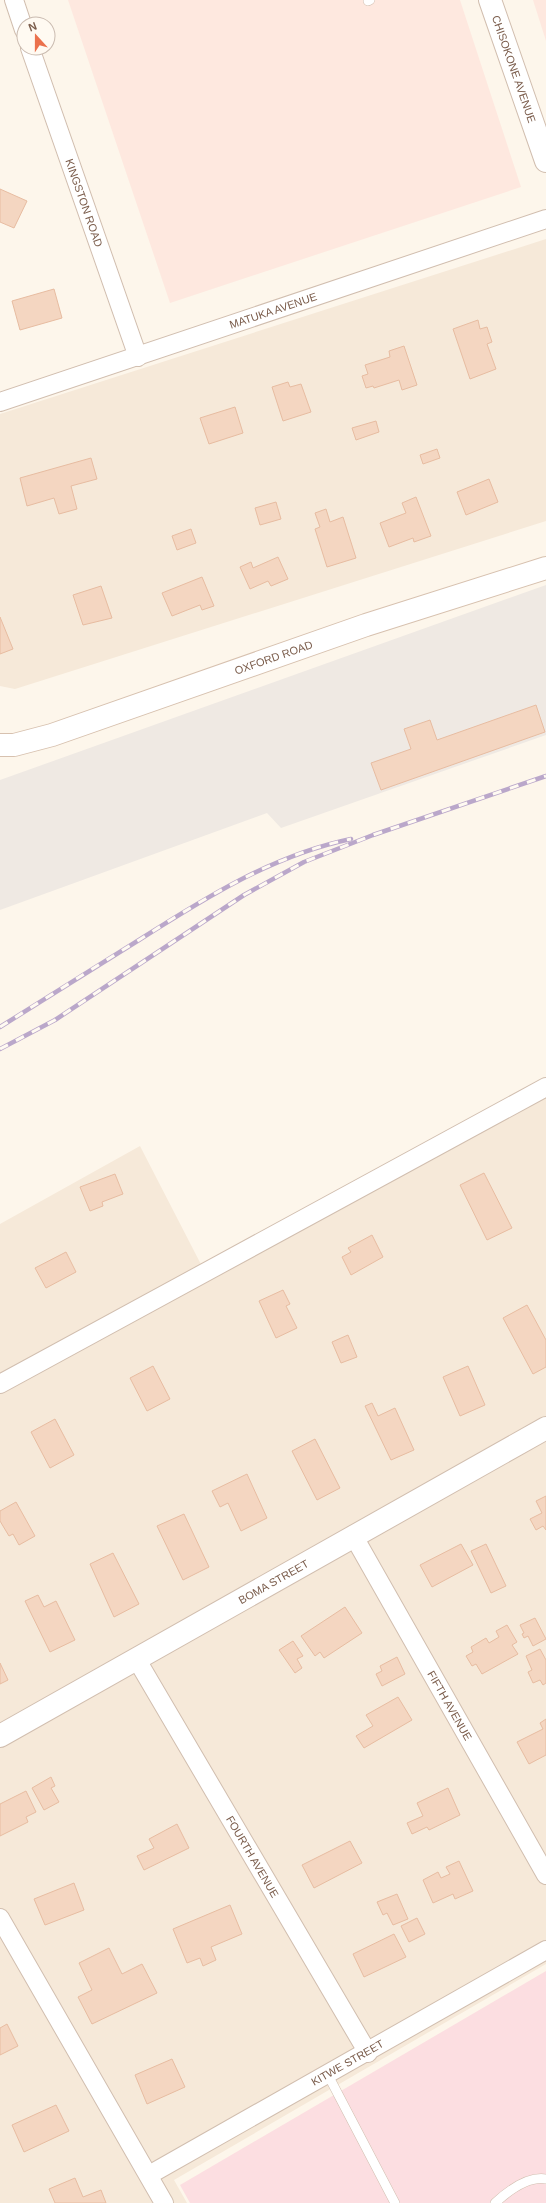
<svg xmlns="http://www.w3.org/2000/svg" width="546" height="2203" viewBox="0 0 546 2203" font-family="Arial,sans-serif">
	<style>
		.residential { fill: #f6e9d9 }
		.commercial { fill: #fee8df }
		.industrial { fill: #efe9e3 }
		.medical { fill: #fcdee1 }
		.building { fill: #f4d6c1; stroke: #e7bca1 }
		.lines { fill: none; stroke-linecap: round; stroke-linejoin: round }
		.service-casing { stroke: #d1beaf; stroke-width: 10 }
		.minor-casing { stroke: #d1beaf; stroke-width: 20 }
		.tertiary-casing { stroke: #d1beaf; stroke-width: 24 }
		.secondary-casing { stroke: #d7c1af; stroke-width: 24 }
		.service { stroke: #fff; stroke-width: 9 }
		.minor { stroke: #fff; stroke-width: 18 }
		.tertiary { stroke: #fff; stroke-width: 22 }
		.secondary { stroke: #fff; stroke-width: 22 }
		.rail-casing { stroke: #baa7ca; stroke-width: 4.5 }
		.rail { stroke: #fffaf2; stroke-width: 3; stroke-dasharray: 9; stroke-linecap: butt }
		.labels { text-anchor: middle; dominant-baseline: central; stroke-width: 3; stroke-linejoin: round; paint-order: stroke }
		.street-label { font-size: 11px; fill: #7b5d4c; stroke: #fffaf2 }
	</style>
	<rect width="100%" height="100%" fill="#fdf6eb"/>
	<g class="residential">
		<path d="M 546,239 L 546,521 L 15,689 L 0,686 L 0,414 Z"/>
		<path d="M 546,1092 L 546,1964 L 174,2180 L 187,2203 L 0,2203 L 0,1224 L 140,1146 L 208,1278 Z"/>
	</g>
	<g class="commercial">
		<path d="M 68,0 L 460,0 L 521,187 L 170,303 Z"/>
		<path d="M 533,0 L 546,0 L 546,41 Z"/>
	</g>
	<path class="industrial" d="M 546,585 L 546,735 L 281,828 L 267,813 L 0,910 L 0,780 Z"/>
	<path class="medical" d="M 546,1971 L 546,2203 L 190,2203 L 180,2185 Z"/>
	<g class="building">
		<path d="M 0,189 L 27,201 L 14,228 L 0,222 Z"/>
		<path d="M 54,289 L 62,318 L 20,330 L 12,301 Z"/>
		<path d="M 478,320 L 480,329 L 487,327 L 492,342 L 487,344 L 496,369 L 470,379 L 453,329 Z"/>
		<path d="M 404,346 L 417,385 L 402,390 L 399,380 L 374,388 L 373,386 L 366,388 L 362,376 L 368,374 L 365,365 L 390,357 L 389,351 Z"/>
		<path d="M 288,382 L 290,387 L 301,384 L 311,412 L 283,421 L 272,387 Z"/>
		<path d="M 235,407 L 243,433 L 209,444 L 200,418 Z"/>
		<path d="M 376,421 L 379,432 L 356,440 L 352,428 Z"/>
		<path d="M 437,449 L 440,458 L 423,464 L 420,455 Z"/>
		<path d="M 91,458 L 97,479 L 71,486 L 77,509 L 59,514 L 54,498 L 27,506 L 20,478 Z"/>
		<path d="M 489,479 L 498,502 L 466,515 L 457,492 Z"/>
		<path d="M 416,497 L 431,536 L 414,542 L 413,538 L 389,547 L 380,523 L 406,513 L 402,503 Z"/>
		<path d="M 276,502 L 281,519 L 260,525 L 255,508 Z"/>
		<path d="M 326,509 L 330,522 L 343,517 L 356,558 L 327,567 L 315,529 L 320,527 L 315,513 Z"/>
		<path d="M 191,529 L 196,543 L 177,550 L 172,536 Z"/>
		<path d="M 278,557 L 288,579 L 271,586 L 268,581 L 250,589 L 240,567 L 251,562 L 253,568 Z"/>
		<path d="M 202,577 L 214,606 L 202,610 L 200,605 L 172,616 L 162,593 Z"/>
		<path d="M 101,586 L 112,618 L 83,625 L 73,595 Z"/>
		<path d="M 0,617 L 13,649 L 0,654 Z"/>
		<path d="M 536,705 L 545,732 L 381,790 L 371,763 L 411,749 L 404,729 L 430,720 L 437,740 Z"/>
		<path d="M 484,1173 L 512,1228 L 487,1240 L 460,1185 Z"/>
		<path d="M 115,1174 L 123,1194 L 102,1202 L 103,1206 L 90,1211 L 80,1187 Z"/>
		<path d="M 372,1235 L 383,1257 L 351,1275 L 342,1257 L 351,1252 L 348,1248 Z"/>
		<path d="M 66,1252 L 76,1272 L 46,1288 L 35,1268 Z"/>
		<path d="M 283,1290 L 290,1304 L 286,1306 L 297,1328 L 276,1338 L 259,1301 Z"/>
		<path d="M 527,1305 L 546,1340 L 546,1367 L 533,1374 L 503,1318 Z"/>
		<path d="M 348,1335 L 357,1357 L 341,1363 L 332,1342 Z"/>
		<path d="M 153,1366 L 170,1399 L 147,1411 L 130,1378 Z"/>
		<path d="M 468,1366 L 485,1405 L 460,1416 L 443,1377 Z"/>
		<path d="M 372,1403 L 378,1416 L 395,1408 L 414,1450 L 391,1460 L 365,1406 Z"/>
		<path d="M 55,1419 L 74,1455 L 50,1468 L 31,1432 Z"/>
		<path d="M 315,1439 L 340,1488 L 317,1500 L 292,1451 Z"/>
		<path d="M 247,1474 L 267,1518 L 241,1531 L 228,1503 L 220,1507 L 212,1491 Z"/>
		<path d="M 546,1496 L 546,1530 L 543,1526 L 536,1530 L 530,1519 L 542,1513 L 536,1501 Z"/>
		<path d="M 16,1502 L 35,1536 L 19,1545 L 13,1534 L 9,1536 L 0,1521 L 0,1511 Z"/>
		<path d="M 184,1514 L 209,1567 L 183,1580 L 157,1526 Z"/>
		<path d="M 461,1544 L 473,1565 L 432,1587 L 420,1565 Z"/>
		<path d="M 486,1544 L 506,1586 L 491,1593 L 471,1551 Z"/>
		<path d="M 113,1553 L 139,1604 L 114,1617 L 90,1564 Z"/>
		<path d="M 38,1595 L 44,1607 L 56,1601 L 75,1640 L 50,1652 L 25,1601 Z"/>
		<path d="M 345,1607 L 362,1633 L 324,1658 L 320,1652 L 315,1656 L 301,1636 Z"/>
		<path d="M 535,1618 L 546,1639 L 533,1646 L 528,1636 L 524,1638 L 522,1634 L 524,1633 L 520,1625 Z"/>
		<path d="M 507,1625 L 517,1642 L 512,1645 L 518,1654 L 482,1674 L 476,1664 L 472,1666 L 466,1656 L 473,1652 L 471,1647 L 486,1638 L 489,1643 L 499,1637 L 496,1631 Z"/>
		<path d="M 293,1641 L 303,1656 L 297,1659 L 302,1668 L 295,1673 L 279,1650 Z"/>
		<path d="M 540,1649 L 546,1660 L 546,1683 L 543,1685 L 540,1680 L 533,1683 L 528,1672 L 532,1670 L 526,1656 Z"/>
		<path d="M 397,1657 L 405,1674 L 382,1686 L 376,1674 L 382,1671 L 380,1666 Z"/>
		<path d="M 0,1663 L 8,1680 L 0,1684 Z"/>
		<path d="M 398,1697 L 412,1720 L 364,1748 L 356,1736 L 373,1726 L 366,1715 Z"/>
		<path d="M 546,1719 L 546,1755 L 529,1764 L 517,1742 L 543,1729 L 540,1723 Z"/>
		<path d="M 51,1777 L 55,1786 L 51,1788 L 59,1802 L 44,1810 L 32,1788 Z"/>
		<path d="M 448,1788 L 460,1815 L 429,1830 L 427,1827 L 412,1834 L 407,1823 L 423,1816 L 417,1803 Z"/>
		<path d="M 26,1791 L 36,1812 L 26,1817 L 28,1822 L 0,1836 L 0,1804 Z"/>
		<path d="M 177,1824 L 189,1848 L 144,1870 L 137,1856 L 154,1848 L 149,1839 Z"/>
		<path d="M 350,1841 L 362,1863 L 314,1888 L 302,1865 Z"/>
		<path d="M 459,1861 L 473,1891 L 455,1899 L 453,1894 L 433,1903 L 423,1880 L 438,1872 L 441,1878 L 450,1874 L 446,1867 Z"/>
		<path d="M 74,1883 L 84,1910 L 45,1925 L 34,1899 Z"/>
		<path d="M 397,1894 L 408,1919 L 393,1925 L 387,1913 L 383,1915 L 377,1902 Z"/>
		<path d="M 230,1905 L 242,1934 L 211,1947 L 216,1960 L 203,1966 L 200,1958 L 187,1963 L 173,1929 Z"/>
		<path d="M 417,1918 L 425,1934 L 409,1942 L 401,1926 Z"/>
		<path d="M 394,1934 L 406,1957 L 364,1977 L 353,1954 Z"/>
		<path d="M 109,1948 L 122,1974 L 142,1964 L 157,1993 L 92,2024 L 78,1997 L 92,1990 L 79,1963 Z"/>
		<path d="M 7,2024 L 18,2046 L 0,2055 L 0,2028 Z"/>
		<path d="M 172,2059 L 185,2087 L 147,2104 L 135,2075 Z"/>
		<path d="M 56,2105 L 69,2131 L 24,2152 L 12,2125 Z"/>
		<path d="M 75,2178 L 83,2197 L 101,2190 L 106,2203 L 55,2203 L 49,2189 Z"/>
	</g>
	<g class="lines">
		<g class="service-casing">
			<g id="service">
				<path d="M 368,1 L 370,0"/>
				<path d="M 328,2075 L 395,2203"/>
				<path d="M 495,2203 C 507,2192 528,2176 546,2179"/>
			</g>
		</g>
		<g class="minor-casing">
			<g id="minor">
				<path d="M 14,0 L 24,30"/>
				<path id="s1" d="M 30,48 L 138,357"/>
				<path id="s2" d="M 0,402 L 546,219"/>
				<path d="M 0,1384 L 546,1087"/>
				<path id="s3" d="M 353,1535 L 546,1875"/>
				<path id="s4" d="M 137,1660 L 368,2053"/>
				<path d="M 0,1918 L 164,2203"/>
				<path id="s5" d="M 149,2175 L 546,1950"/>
			</g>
		</g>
		<g class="tertiary-casing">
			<g id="tertiary">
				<path id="s6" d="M 490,0 L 546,161"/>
				<path id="s7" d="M 0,1736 L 546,1428"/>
			</g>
		</g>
		<g class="secondary-casing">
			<g id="secondary">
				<path id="s8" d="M 0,745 L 14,745 L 52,735 L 366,625 L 546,568"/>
			</g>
		</g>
		<use href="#service" class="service"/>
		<use href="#minor" class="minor"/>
		<use href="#tertiary" class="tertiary"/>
		<use href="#secondary" class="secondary"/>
		<g class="rail-casing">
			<g id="rail">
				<path d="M 0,1027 C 46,998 92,969 139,940 C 205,898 273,855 351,839"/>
				<path d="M 0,1049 L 55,1020 L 244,895 L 304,862 L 373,835 L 546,776"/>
			</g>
		</g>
		<use href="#rail" class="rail"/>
	</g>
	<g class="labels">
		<g class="street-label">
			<text stroke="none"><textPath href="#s6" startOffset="73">CHISOKONE AVENUE</textPath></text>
			<text stroke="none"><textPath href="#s1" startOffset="164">KINGSTON ROAD</textPath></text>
			<text stroke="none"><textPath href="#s2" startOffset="288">MATUKA AVENUE</textPath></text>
			<text stroke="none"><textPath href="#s8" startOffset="288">OXFORD ROAD</textPath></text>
			<text stroke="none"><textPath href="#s7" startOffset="314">BOMA STREET</textPath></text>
			<text stroke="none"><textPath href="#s3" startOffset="196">FIFTH AVENUE</textPath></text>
			<text stroke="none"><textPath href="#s4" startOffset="228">FOURTH AVENUE</textPath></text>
			<text stroke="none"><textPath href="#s5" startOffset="228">KITWE STREET</textPath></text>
		</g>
	</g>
	<g transform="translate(36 36) rotate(339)"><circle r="19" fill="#fffaf2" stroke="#cabbb0"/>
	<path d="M0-3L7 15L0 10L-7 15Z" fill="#eb714d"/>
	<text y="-6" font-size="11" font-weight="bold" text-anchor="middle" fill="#7b5d4c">N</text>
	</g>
</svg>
